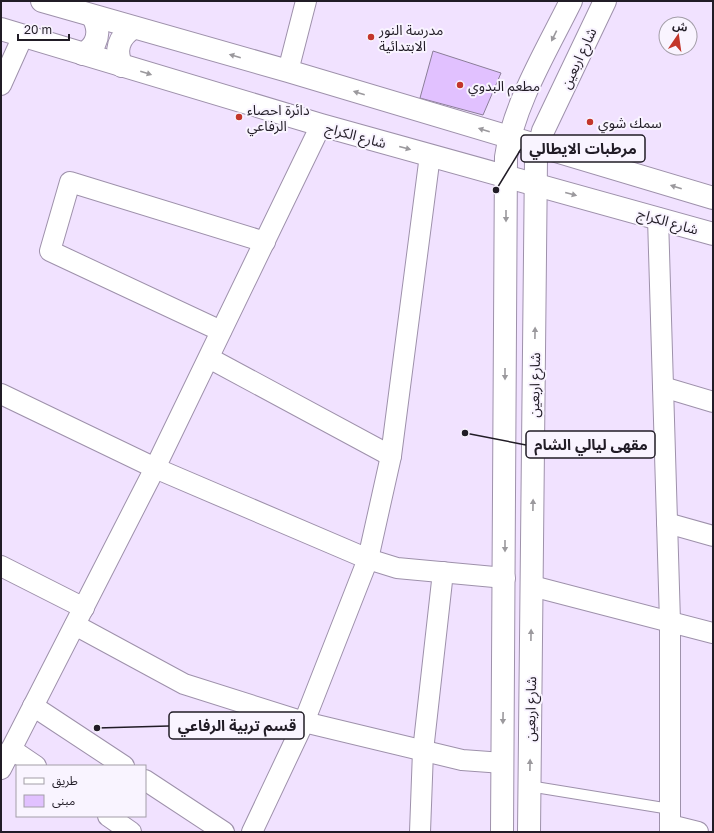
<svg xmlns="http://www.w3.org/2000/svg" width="714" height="833" viewBox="0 0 714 833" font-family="'Golos Text','Noto Sans Arabic',sans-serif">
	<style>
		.building { fill: #e1c1ff; stroke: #8b7e98 }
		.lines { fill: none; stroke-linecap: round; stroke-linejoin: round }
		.lane-casing { stroke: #9e91ab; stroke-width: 12 }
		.street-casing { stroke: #9e91ab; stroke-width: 22 }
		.secondary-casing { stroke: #9e91ab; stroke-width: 24 }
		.lane { stroke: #fff; stroke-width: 10 }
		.street { stroke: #fff; stroke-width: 20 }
		.secondary { stroke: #fff; stroke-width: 22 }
		.oneway { fill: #9b999d }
		.poi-dot { fill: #c3362b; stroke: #f9f4ff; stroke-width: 1.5 }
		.labels { text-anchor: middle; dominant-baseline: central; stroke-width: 4; stroke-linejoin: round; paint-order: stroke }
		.poi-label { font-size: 14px; fill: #211c26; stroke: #f9f4ff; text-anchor: start }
		.street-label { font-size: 14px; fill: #211c26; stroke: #f9f4ff }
		.leader { fill: none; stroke: #211c26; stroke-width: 1.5 }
		.callout-dot { fill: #211c26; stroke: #f9f4ff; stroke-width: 1.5 }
		.callout { fill: #f9f4ff; stroke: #211c26; stroke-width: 1.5 }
		.callout-label { font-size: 15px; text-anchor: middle; font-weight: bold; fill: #211c26 }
	</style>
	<rect width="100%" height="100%" fill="#f1e2ff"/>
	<path class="building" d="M 433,51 L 501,73 L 483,115 L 420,98 Z"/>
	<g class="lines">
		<g class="lane-casing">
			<path id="lane" d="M 529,786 L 670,809"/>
		</g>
		<g class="street-casing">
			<g id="street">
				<path d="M 288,71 L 306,1"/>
				<path d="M 1,85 L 23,36"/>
				<path d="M 658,218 L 670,622 L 670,832"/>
				<path d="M 221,331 L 50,251 L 70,182 L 265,242"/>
				<path d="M 209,358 L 391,456"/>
				<path d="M 663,387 L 713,402"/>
				<path d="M 1,394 L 155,468 L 368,559 L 397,568 L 505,578"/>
				<path d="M 667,523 L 713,536"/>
				<path d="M 1,566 L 84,608"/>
				<path d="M 532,586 L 713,633"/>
				<path d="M 75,625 L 184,684 L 304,722 L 462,760 L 503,763"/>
				<path d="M 33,706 L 124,766"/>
				<path d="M 11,749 L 36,766"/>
				<path d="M 1,769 L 155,468 L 321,125"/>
				<path d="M 145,780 L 224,832"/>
				<path d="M 108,816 L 131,832"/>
				<path d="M 670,825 L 698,832"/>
				<path d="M 252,832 L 304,722 L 368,559 L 391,456 L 430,155"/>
				<path d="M 420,832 L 423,751 L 443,572"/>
			</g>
		</g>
		<g class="secondary-casing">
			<g id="secondary">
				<path d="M 42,1 L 288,71 L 713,198"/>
				<path d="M 1,29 L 321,125 L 713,234"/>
				<path d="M 83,54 C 98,46 101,31 93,17"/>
				<path d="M 122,66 C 114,50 119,37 133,28"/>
				<path d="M 502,832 L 506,157 C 513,105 548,48 571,1"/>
				<path d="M 529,832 L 536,159 L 543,131 L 605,1"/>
			</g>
		</g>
		<use href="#lane" class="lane"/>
		<use href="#street" class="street"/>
		<use href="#secondary" class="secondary"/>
	</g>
	<defs><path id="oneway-solid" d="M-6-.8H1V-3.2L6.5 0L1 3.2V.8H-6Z"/></defs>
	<g class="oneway">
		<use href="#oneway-solid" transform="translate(554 36) rotate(116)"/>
		<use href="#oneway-solid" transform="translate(235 56) rotate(-164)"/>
		<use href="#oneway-solid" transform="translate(146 73) rotate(17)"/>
		<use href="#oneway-solid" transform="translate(359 93) rotate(-163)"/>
		<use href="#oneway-solid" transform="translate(484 130) rotate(-163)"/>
		<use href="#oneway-solid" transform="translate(405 148) rotate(15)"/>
		<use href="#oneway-solid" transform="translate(676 187) rotate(-163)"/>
		<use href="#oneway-solid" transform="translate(571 194) rotate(15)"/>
		<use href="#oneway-solid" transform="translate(506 216) rotate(90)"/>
		<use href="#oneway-solid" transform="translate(535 333) rotate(-89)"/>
		<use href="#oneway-solid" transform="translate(505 374) rotate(90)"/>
		<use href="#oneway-solid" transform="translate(533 505) rotate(-89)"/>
		<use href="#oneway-solid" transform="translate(505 546) rotate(90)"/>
		<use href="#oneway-solid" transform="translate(531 635) rotate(-89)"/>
		<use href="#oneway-solid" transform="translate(503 718) rotate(91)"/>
		<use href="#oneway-solid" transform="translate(530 765) rotate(-89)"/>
	</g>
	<g class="poi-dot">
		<circle cx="371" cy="37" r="4"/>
		<circle cx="460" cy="85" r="4"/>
		<circle cx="239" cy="117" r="4"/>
		<circle cx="590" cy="122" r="4"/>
	</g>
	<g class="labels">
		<g class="poi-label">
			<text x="379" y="29">مدرسة النور<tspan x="379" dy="16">الابتدائية</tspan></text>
			<text x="468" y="85">مطعم البدوي</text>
			<text x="247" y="109">دائرة احصاء<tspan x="247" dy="16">الرفاعي</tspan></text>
			<text x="598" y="122">سمك شوي</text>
		</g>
		<g class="street-label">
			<text transform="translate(578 58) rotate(-65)">شارع اربعين</text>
			<text transform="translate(356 135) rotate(15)">شارع الكراج</text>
			<text transform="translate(668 221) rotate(16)">شارع الكراج</text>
			<text transform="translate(534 385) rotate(-89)">شارع اربعين</text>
			<text transform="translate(530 709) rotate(-89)">شارع اربعين</text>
		</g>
	</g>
	<path class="leader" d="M496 190L521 149M465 433L526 445M97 728L169 726"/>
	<g class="callout-dot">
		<circle cx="496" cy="190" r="4"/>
		<circle cx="465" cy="433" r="4"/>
		<circle cx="97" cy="728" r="4"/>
	</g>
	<g class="callout">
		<rect x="521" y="135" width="124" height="27" rx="4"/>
		<rect x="526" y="431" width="129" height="27" rx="4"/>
		<rect x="169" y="712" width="135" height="27" rx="4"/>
	</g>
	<g class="callout-label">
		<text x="583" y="154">مرطبات الايطالي</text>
		<text x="591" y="450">مقهى ليالي الشام</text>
		<text x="237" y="731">قسم تربية الرفاعي</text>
	</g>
	<rect width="714" height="833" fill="none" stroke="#211c26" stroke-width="4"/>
	<rect x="16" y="765" width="130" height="52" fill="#f9f4ff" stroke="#a39ea8"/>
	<rect x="24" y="778" width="20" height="6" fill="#ffffff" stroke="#a39ea8"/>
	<text x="52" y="785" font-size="12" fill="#211c26">طريق</text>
	<rect x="24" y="795" width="20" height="12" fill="#e1c1ff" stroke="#a39ea8"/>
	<text x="52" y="805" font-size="12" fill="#211c26">مبنى</text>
	<g transform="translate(678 36) rotate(13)"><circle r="19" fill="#f9f4ff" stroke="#a39ea8"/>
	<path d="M0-3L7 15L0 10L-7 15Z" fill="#c3362b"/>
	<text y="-6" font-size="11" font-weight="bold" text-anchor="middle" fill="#211c26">ش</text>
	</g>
	<path d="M18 34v6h51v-6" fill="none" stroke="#211c26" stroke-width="2"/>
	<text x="24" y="34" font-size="12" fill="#211c26" stroke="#f9f4ff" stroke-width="3" paint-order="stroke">20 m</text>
</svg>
